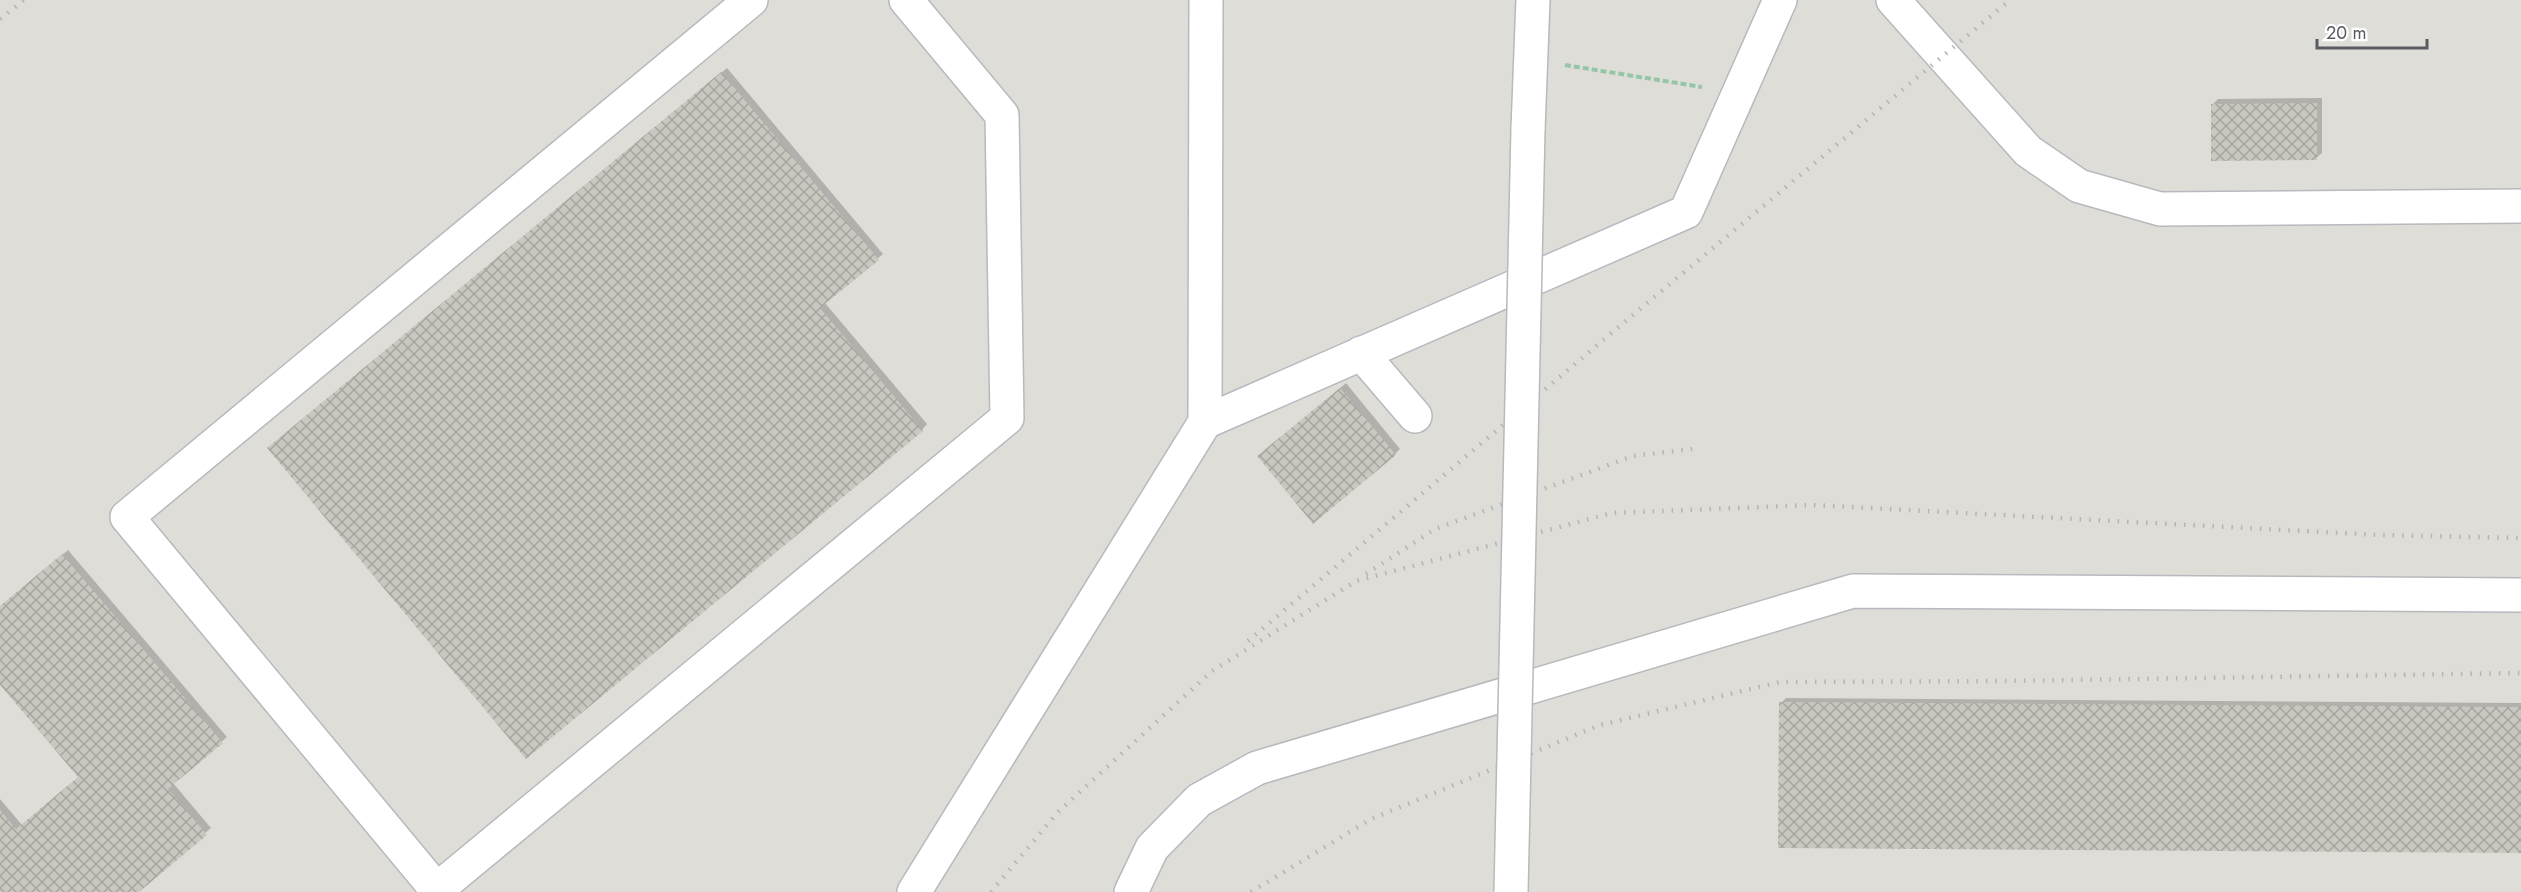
<svg xmlns="http://www.w3.org/2000/svg" width="2521" height="892" viewBox="0 0 2521 892" font-family="Jost,sans-serif">
	<style>
		.industrial { fill: #dfddd7 }
		.shadow { fill: #0003 }
		.building { fill: url(#building-cross-hatch) }
		.lines { fill: none; stroke-linecap: round; stroke-linejoin: round }
		.minor-casing { stroke: #b7b9bf; stroke-width: 36 }
		.path { stroke: #94c6a7; stroke-width: 4; stroke-dasharray: 6 3; stroke-linecap: butt }
		.minor { stroke: #fff; stroke-width: 33 }
		.rail { stroke: #b3b4b4; stroke-width: 4.5; stroke-dasharray: 1.5 8; stroke-linecap: butt }
		.minor-bridge-casing { stroke: #b7b9bf; stroke-width: 36; stroke-linecap: butt }
		.minor-bridge { stroke: #fff; stroke-width: 33 }
	</style>
	<defs>
		<pattern id="building-cross-hatch" width="8" height="8" patternUnits="userSpaceOnUse" patternTransform="scale(1.5)"><rect width="8" height="8" fill="#c9c7bf"/><path d="M0 0l8 8M0 8l8-8" fill="none" stroke="#a6a59f"/></pattern>
	</defs>
	<rect width="100%" height="100%" fill="#eceadf"/>
	<rect class="industrial" x="0" y="0" width="2521" height="892"/>
	<g class="shadow">
		<path d="M 727,68 L 883,254 L 825,303 L 927,424 L 922,430 L 274,443 Z"/>
		<path d="M 2322,98 L 2322,153 L 2316,158 L 2212,105 L 2218,99 Z"/>
		<path d="M 1346,383 L 1400,449 L 1395,454 L 1265,451 Z"/>
		<path d="M 68,550 L 227,737 L 173,783 L 211,828 L 136,892 L 0,892 L 0,799 L 22,825 L 80,777 L 0,683 L 0,607 Z"/>
		<path d="M 1786,698 L 2521,703 L 2521,852 L 1781,703 Z"/>
	</g>
	<g class="building">
		<path d="M 721,72 L 879,260 L 820,308 L 923,431 L 526,759 L 267,448 Z"/>
		<path d="M 2317,103 L 2317,160 L 2211,161 L 2211,104 Z"/>
		<path d="M 1340,388 L 1396,455 L 1313,524 L 1257,456 Z"/>
		<path d="M 62,554 L 223,743 L 168,789 L 207,835 L 139,892 L 0,892 L 0,810 L 16,829 L 78,777 L 0,685 L 0,606 Z"/>
		<path d="M 1779,702 L 2521,707 L 2521,853 L 1778,848 Z"/>
	</g>
	<g class="lines">
		<g class="minor-casing">
			<g id="minor">
				<path d="M 1893,0 L 2028,151 L 2079,186 L 2160,209 L 2521,206"/>
				<path d="M 1528,129 L 1533,0"/>
				<path d="M 1361,353 L 1415,416"/>
				<path d="M 1205,422 L 1686,212 L 1780,0"/>
				<path d="M 437,890 L 127,517 L 751,0"/>
				<path d="M 434,892 L 1007,418 L 1002,115 L 906,0"/>
				<path d="M 914,892 L 1205,422 L 1206,0"/>
				<path d="M 1131,892 L 1152,848 L 1199,800 L 1257,768 L 1853,591 L 2521,595"/>
			</g>
		</g>
		<path class="path" d="M 1565,65 L 1702,87"/>
		<use href="#minor" class="minor"/>
		<g class="rail">
			<path d="M 0,19 L 24,0"/>
			<path d="M 1366,574 L 1435,529 L 1633,456 L 1700,448"/>
			<path d="M 1248,641 L 1640,309 L 2010,0"/>
			<path d="M 991,892 L 1058,812 L 1212,671 L 1356,581 L 1612,513 L 1812,505 L 2380,535 L 2521,538"/>
			<path d="M 1251,892 L 1371,819 L 1600,725 L 1780,682 L 2006,681 L 2521,673"/>
		</g>
		<g class="minor-bridge-casing">
			<path id="minor-bridge" d="M 1511,892 L 1528,129"/>
		</g>
		<use href="#minor-bridge" class="minor-bridge"/>
	</g>
	<path d="M2317 39v9h110v-9" fill="none" stroke="#585b61" stroke-width="3"/>
	<text x="2326" y="39" font-size="18" fill="#585b61" stroke="#ffffff" stroke-width="4.5" paint-order="stroke">20 m</text>
</svg>
